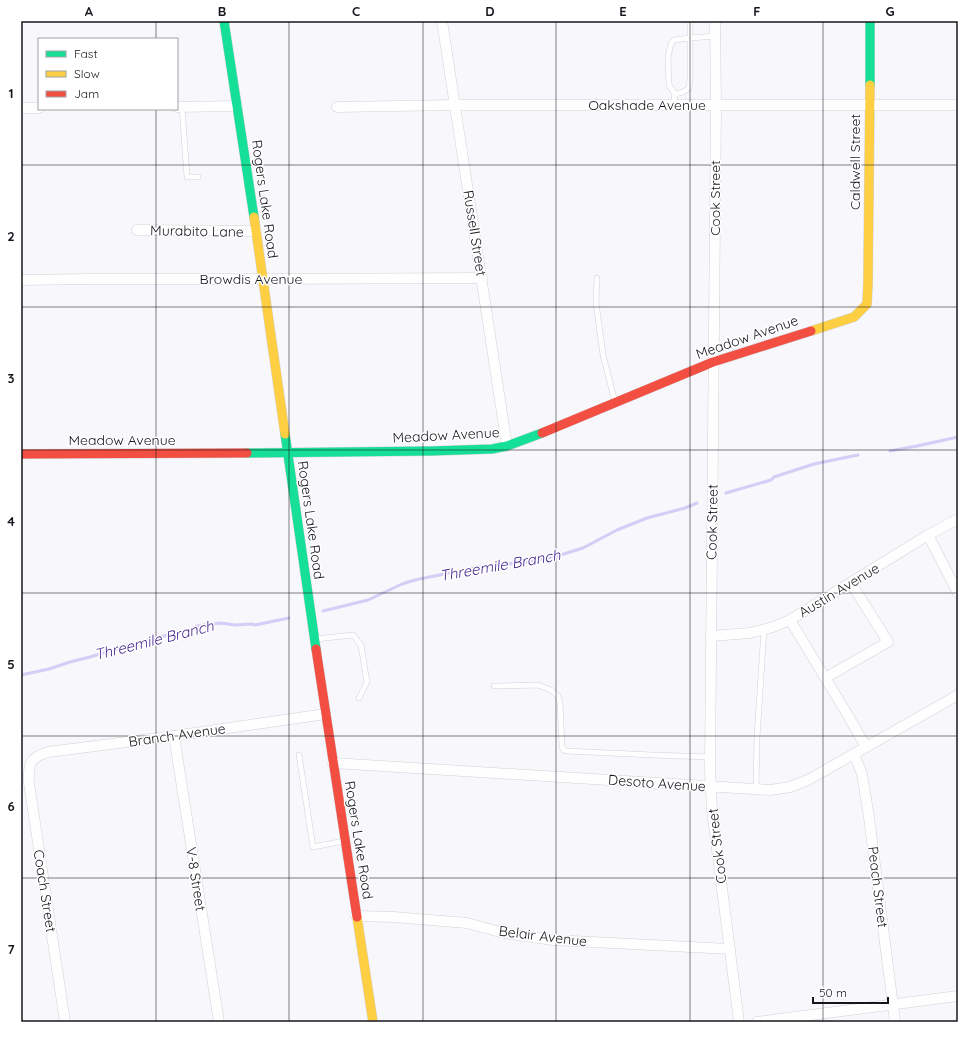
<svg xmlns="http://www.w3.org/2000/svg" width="979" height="1043" viewBox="0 0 979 1043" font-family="Quicksand,sans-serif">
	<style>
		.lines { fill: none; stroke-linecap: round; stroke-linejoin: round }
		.stream { stroke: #d2cef5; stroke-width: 3 }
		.lane-casing { stroke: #d2d2d7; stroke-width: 6 }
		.street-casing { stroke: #d2d2d7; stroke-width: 11 }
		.fast-casing { stroke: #d2d2d7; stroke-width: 10 }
		.slow-casing { stroke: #d2d2d7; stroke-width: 10 }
		.jam-casing { stroke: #d2d2d7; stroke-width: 10 }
		.lane { stroke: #fefeff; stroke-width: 5 }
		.street { stroke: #fefeff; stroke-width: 10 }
		.fast { stroke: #16e098; stroke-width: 9 }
		.slow { stroke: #ffcf43; stroke-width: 9 }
		.jam { stroke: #f24e42; stroke-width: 9 }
		.grid { fill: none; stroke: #16161c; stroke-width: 1; stroke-opacity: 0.55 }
		.labels { text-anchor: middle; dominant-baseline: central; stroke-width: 3; stroke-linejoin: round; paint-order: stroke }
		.street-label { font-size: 14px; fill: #16161c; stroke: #fff }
		.water-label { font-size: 15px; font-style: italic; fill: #45288e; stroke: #fff }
		.neatline { fill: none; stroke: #16161c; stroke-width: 1.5 }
		.grid-label { font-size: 13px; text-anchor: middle; font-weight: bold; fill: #16161c }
	</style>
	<rect width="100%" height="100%" fill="#f7f7fc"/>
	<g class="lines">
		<g class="stream">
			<path d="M 890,451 L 917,446 L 958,437"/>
			<path d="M 726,493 L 771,480 L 774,477 L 814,464 L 858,455"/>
			<path d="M 323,611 L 368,600 L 402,584 L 415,580 L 483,566 L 491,566 L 507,563 L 510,564 L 522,561 L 526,562 L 554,557 L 583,548 L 617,530 L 647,518 L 685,508 L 697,503"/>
			<path d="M 21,675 L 49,669 L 70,662 L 90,657 L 144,641 L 188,630 L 197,626 L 221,623 L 235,625 L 251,624 L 255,625 L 289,618"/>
		</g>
		<g class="lane-casing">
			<g id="lane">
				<path d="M 675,94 L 683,92 L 689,88 L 690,80 L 690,38 L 715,36"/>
				<path d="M 673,105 L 675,94 L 669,85 L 668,56 L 671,44 L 674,40 L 690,38 L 690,21"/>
				<path d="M 182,107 L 187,177 L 198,177"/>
				<path d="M 597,278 L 596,302 L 603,355 L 615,402"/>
				<path d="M 316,639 L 353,635 L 361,645 L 367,682 L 359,698"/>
				<path d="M 494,686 L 538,685 L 551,690 L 558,696 L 560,702 L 562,747 L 564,750 L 566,751 L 653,755 L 710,757"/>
				<path d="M 299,755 L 313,847 L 344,841"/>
				<path d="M 756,789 L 757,738 L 764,629"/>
			</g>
		</g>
		<g class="street-casing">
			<g id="street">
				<path d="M 442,21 L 507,446"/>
				<path d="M 715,21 L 716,106 L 710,770 L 712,810 L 739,1022"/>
				<path d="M 177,107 L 237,106"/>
				<path d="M 337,107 L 455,105 L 958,105"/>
				<path d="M 21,108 L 39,108"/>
				<path d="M 137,230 L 256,231"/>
				<path d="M 21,280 L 89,279 L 263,279 L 482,278"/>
				<path d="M 928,535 L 958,593"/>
				<path d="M 790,620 L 846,712 L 866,747"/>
				<path d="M 711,636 L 750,633 L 773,627 L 790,620 L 928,535 L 958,519"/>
				<path d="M 825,678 L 888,642 L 851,583"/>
				<path d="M 174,736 L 219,1022"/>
				<path d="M 854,754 L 862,774 L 869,817 L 895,1022"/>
				<path d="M 333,763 L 770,790 L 790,787 L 808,780 L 958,695"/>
				<path d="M 356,916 L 394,917 L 467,923 L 500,932 L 518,935 L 553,940 L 730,949"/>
				<path d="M 65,1022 L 29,783 C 28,765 29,758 48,752 L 174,736 L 325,714"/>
				<path d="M 757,1022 L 958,996"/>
			</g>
		</g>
		<g class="fast-casing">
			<g id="fast">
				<path d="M 224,21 L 254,217"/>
				<path d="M 870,85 L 870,21"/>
				<path d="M 285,434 L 316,649"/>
				<path d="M 247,453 L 431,451 L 492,449 L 507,446 L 542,433"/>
			</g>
		</g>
		<g class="slow-casing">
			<g id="slow">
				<path d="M 254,217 L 285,434"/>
				<path d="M 811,331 L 854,317 L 867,304 L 868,283 L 870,85"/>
				<path d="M 357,917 L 373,1022"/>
			</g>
		</g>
		<g class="jam-casing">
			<g id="jam">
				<path d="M 542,433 L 713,362 L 811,331"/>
				<path d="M 21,454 L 247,453"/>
				<path d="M 316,649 L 357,917"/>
			</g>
		</g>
		<use href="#lane" class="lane"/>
		<use href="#street" class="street"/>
		<use href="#fast" class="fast"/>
		<use href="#slow" class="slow"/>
		<use href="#jam" class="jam"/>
	</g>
	<path class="grid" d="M 156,21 L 156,39M 289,21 L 289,1022M 423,21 L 423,1022M 556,21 L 556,1022M 690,21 L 690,1022M 823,21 L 823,1022M 156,109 L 156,1022M 21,165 L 958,165M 21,307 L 958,307M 21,450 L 958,450M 21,593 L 958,593M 21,736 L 958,736M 21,878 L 958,878"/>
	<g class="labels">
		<g class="street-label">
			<text x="647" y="105">Oakshade Avenue</text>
			<text transform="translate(855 162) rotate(-90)">Caldwell Street</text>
			<text transform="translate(715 198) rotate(-90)">Cook Street</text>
			<text transform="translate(265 199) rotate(82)">Rogers Lake Road</text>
			<text transform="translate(197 231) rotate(1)">Murabito Lane</text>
			<text transform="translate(475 233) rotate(81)">Russell Street</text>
			<text x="251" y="279">Browdis Avenue</text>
			<text transform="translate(747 337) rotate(-19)">Meadow Avenue</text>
			<text transform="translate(446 435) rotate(-3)">Meadow Avenue</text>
			<text x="122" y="440">Meadow Avenue</text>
			<text transform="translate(311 520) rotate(82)">Rogers Lake Road</text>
			<text transform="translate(712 522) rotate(-89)">Cook Street</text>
			<text transform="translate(839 590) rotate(-31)">Austin Avenue</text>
			<text transform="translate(177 735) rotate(-8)">Branch Avenue</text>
			<text transform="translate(657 783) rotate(4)">Desoto Avenue</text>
			<text transform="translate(359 840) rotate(81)">Rogers Lake Road</text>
			<text transform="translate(717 846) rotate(-97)">Cook Street</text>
			<text transform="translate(196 879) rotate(81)">V-8 Street</text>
			<text transform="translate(878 887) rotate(83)">Peach Street</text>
			<text transform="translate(45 891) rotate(81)">Coach Street</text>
			<text transform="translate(543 936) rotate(7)">Belair Avenue</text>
		</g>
		<g class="water-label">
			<text transform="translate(500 565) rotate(-10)">Threemile Branch</text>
			<text transform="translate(154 640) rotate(-14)">Threemile Branch</text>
		</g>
	</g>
	<rect width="979" height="1043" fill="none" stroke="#ffffff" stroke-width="44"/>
	<rect x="38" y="38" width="140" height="72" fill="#ffffff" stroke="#a2a2a4"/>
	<rect x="46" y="51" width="20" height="6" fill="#16e098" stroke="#a2a2a4"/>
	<text x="74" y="58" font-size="12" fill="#16161c">Fast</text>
	<rect x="46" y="71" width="20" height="6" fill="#ffcf43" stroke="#a2a2a4"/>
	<text x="74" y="78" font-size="12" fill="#16161c">Slow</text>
	<rect x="46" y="91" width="20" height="6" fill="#f24e42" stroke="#a2a2a4"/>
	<text x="74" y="98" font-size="12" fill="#16161c">Jam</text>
	<path d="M813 997v6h75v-6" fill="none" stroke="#16161c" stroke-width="2"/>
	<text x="819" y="997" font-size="12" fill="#16161c" stroke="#ffffff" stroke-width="3" paint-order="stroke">50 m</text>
	<rect x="22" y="22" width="935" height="999" class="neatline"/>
	<g class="grid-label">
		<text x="89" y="16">A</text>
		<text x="222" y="16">B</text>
		<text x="356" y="16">C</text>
		<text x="490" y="16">D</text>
		<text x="623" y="16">E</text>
		<text x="757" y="16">F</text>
		<text x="890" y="16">G</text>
		<text x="11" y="98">1</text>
		<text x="11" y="241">2</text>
		<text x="11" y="383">3</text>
		<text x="11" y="526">4</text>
		<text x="11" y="669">5</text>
		<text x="11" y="811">6</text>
		<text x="11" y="954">7</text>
	</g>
</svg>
